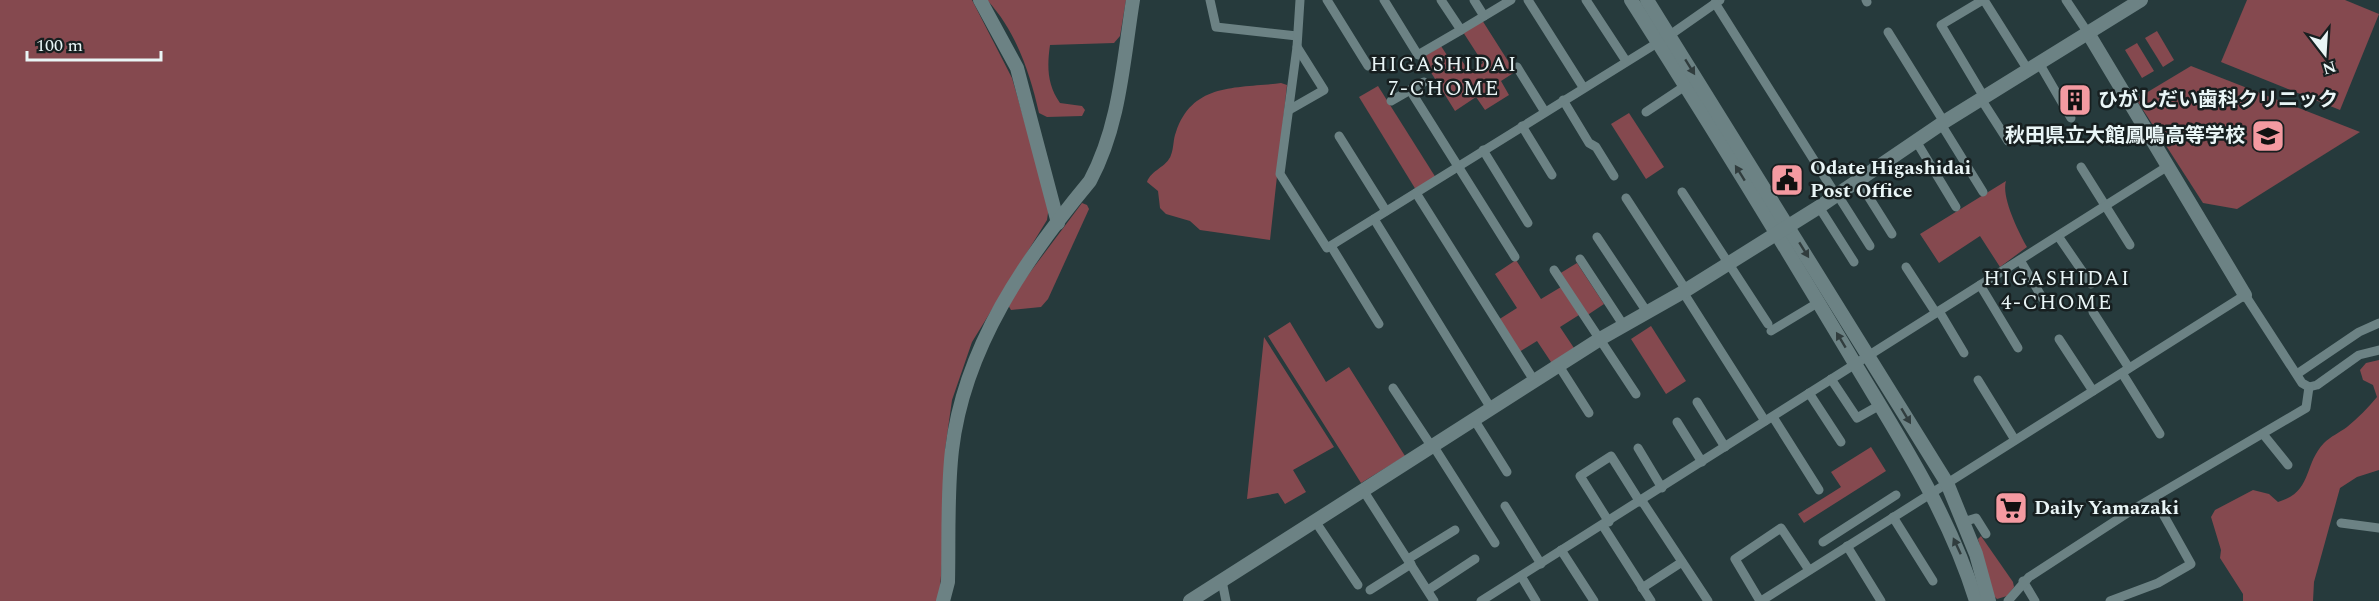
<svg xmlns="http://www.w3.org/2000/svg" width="2379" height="601" viewBox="0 0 2379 601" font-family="Spectral,'Noto Sans JP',serif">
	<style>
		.green { fill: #85494f }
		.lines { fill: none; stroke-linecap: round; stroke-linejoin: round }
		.street { stroke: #6c8284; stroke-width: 9 }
		.secondary { stroke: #6c8284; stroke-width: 14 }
		.oneway { fill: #313d3e }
		.labels { text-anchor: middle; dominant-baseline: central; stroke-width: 5; stroke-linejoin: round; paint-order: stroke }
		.poi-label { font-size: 20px; font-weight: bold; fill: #e9f5f6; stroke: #171f20; text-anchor: start }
		.neighbourhood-label { font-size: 21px; letter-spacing: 1.5px; fill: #e9f5f6; stroke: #171f20 }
	</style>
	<rect width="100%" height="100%" fill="#263a3c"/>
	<g class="green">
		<path d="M 0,0 L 972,0 L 1012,78 L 1049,206 L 1047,220 L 972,342 L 952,400 L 945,450 L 945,525 L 939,601 L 0,601 Z"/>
		<path d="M 987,0 L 1126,0 L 1120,36 L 1114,43 L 1050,45 C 1047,66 1047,85 1060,103 L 1082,106 L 1085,110 L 1082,116 L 1047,117 L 1039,113 C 1030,73 1016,31 987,0 Z"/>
		<path d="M 2247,0 L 2345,0 L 2379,14 L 2340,110 L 2221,62 Z"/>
		<path d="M 1482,20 L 1515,72 L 1501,81 L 1509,95 L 1485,110 L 1476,97 L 1455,111 L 1422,58 L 1441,46 L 1454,66 L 1462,61 L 1470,72 L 1483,63 L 1463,32 Z"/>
		<path d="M 2157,31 L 2174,60 L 2163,67 L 2145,38 Z"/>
		<path d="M 2137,43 L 2154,71 L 2142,78 L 2125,50 Z"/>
		<path d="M 2191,66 L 2360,132 L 2237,209 L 2203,203 L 2136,99 Z"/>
		<path d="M 1281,83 L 1287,85 L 1270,240 L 1200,230 L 1190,221 L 1166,214 L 1160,208 L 1158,191 L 1147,182 C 1151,170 1167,167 1171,155 C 1174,147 1173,139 1176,132 C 1193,82 1237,89 1281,83 Z"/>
		<path d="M 1378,86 L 1436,178 L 1416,190 L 1359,97 Z"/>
		<path d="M 1629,113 L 1664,167 L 1646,179 L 1611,124 Z"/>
		<path d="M 2006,181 C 2001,197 2019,233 2027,247 L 2000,267 L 1980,236 L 1939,263 L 1920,234 Z"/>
		<path d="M 1082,203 L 1087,205 L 1089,209 L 1048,299 L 1041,307 L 1011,310 L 1008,305 L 1010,299 Z"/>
		<path d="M 1516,260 L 1541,299 L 1561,287 L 1579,315 L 1560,327 L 1576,351 L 1553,365 L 1537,341 L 1519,352 L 1498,320 L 1517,308 L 1495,274 Z"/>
		<path d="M 1577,263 L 1604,304 L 1586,316 L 1559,274 Z"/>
		<path d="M 1290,322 L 1326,382 L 1349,367 L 1405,456 L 1361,483 L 1268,336 Z"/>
		<path d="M 1651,326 L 1686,381 L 1666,394 L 1631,339 Z"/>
		<path d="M 1264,337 L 1334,447 L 1293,470 L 1306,492 L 1285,504 L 1278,493 L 1247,499 Z"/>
		<path d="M 2379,360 L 2379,470 L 2357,477 L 2340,488 L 2314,582 L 2313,601 L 2243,601 L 2243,594 L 2220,558 L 2221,550 L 2211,517 L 2215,510 L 2253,490 L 2269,494 L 2278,502 C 2313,492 2303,465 2324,443 C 2330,437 2340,432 2347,427 C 2358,418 2368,408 2377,397 L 2373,385 L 2363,380 L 2360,370 L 2366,363 Z"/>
		<path d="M 1871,447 L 1886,471 L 1804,523 L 1798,514 L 1841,487 L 1831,472 Z"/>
		<path d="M 1981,536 L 2013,582 L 2014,587 L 2007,596 L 1997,599 L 1993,595 L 1978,539 Z"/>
	</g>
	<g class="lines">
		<g class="street">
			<path d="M 1210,0 L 1216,27 L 1297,36"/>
			<path d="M 1300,0 L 1297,47 L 1280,174 L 1327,248 L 1670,35 L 1720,0"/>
			<path d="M 1327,0 L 1368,66"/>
			<path d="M 1384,0 L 1418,55 L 1461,30"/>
			<path d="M 1441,0 L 1461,30 L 1511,0"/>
			<path d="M 1474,0 L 1484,16"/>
			<path d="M 1528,0 L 1583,87"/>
			<path d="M 1586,0 L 1626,61"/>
			<path d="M 1866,0 L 1867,2"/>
			<path d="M 1983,0 L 1941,25 L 1984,97"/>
			<path d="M 1984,0 L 2028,70"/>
			<path d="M 2066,0 L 2088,33"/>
			<path d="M 1715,3 L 1836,195"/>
			<path d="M 1888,32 L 1944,122"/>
			<path d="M 2039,63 L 2071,118"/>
			<path d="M 1517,67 L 1545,112"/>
			<path d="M 1410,90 L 1515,257"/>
			<path d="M 1981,99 L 2008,141"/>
			<path d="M 1563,100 L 1589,143 L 1596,147 L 1614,176"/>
			<path d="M 1391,101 L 1424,82"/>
			<path d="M 1289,110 L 1324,90 L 1297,47"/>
			<path d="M 1646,112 L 1685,86"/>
			<path d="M 1941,124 L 1983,192"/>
			<path d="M 1522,126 L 1552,175"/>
			<path d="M 1339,136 L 1386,211"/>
			<path d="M 1916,141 L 1956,207"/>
			<path d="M 1483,150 L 1528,223"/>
			<path d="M 2081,167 L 2130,245"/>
			<path d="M 1858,180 L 1892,234"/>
			<path d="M 1682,192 L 1768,324"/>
			<path d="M 1416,193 L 1535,382"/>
			<path d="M 1837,194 L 1870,246"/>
			<path d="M 1626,198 L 1686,290"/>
			<path d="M 1819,207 L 1854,262"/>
			<path d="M 1374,219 L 1492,410"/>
			<path d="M 2058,236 L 2091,284"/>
			<path d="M 1597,237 L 1647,312"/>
			<path d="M 1331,246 L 1379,324"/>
			<path d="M 1580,259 L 1624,326"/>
			<path d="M 2020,260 L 2043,299"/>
			<path d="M 1906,267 L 1936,313"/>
			<path d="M 1554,270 L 1636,394"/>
			<path d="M 1980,285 L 2018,348"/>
			<path d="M 1683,292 L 1765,421"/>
			<path d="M 1939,311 L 1964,353"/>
			<path d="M 2093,312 L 2129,368"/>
			<path d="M 1771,331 L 1819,302"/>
			<path d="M 2059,339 L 2093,391"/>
			<path d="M 1559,366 L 1589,413"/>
			<path d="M 2122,373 L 2160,434"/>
			<path d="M 2297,374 L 2359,332 L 2379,323"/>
			<path d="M 1831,379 L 1857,418 L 1880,405"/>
			<path d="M 1978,380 L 2015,440"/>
			<path d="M 2309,387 L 2317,385 L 2359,355 L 2379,350"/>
			<path d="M 1393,388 L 1432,447"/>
			<path d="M 1809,393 L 1841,442"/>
			<path d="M 1697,402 L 1725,447"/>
			<path d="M 1773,417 L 1819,490"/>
			<path d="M 1475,421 L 1507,472"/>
			<path d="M 1677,422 L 1702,462"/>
			<path d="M 2263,434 L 2288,465"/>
			<path d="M 1434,447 L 1495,543"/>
			<path d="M 1638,448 L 1662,488"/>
			<path d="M 1363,490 L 1434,601"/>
			<path d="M 1642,501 L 1708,601"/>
			<path d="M 1505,506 L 1541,564"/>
			<path d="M 1893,517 L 1933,581"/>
			<path d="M 1315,521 L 1358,585"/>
			<path d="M 1609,522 L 1580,476 L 1611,456 L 1640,502"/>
			<path d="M 1963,522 L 1976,518 L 1986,534"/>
			<path d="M 2341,523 L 2379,528"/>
			<path d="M 1603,526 L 1651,601"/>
			<path d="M 1823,542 L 1896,495"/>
			<path d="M 1847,546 L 1881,601"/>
			<path d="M 1561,550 L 1594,601"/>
			<path d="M 1408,559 L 1455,530"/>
			<path d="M 1521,576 L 1536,601"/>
			<path d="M 1222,581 L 1226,601"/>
			<path d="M 2023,581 L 2035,601"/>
			<path d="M 1642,588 L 1682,562"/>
			<path d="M 1370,590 L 1411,564"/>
			<path d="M 1428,590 L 1475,559"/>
			<path d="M 1481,601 L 2168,166"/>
			<path d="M 1760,601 L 1735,559 L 1781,528 L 1809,570"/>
			<path d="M 1761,601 L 2245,295 L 2302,383 L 2309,387"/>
			<path d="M 2008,601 L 2029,577 L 2129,512 L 2306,408 L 2309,387"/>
			<path d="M 2110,601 L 2158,583 L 2191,564 L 2154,498"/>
		</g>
		<g class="secondary">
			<path d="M 980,0 L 1017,68 L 1058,223"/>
			<path d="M 1631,0 C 1705,116 1777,233 1848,352 C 1896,433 1948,510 1976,601"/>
			<path d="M 1647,0 L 1947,483 L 1976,554 L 1989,601"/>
			<path d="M 2088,33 L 2245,295"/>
			<path d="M 943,601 L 948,582 C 949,539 947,493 952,450 C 964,347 1026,258 1090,181 C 1120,125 1123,62 1133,0"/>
			<path d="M 1190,601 L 1600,339 L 1683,292 L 1819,207 L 1944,122 L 2141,0"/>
		</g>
	</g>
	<defs><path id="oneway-solid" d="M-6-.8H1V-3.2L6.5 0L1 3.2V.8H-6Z" transform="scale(1.5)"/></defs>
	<g class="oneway">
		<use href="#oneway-solid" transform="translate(1690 67) rotate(58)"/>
		<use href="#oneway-solid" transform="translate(1740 173) rotate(-122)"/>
		<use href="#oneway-solid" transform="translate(1804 250) rotate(58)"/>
		<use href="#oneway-solid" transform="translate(1841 340) rotate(-121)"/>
		<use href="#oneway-solid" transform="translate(1906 416) rotate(59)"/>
		<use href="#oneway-solid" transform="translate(1957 546) rotate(-115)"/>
	</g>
	<defs>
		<g id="building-square" transform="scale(1.725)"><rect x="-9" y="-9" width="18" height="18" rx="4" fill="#f49aa1" stroke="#171f20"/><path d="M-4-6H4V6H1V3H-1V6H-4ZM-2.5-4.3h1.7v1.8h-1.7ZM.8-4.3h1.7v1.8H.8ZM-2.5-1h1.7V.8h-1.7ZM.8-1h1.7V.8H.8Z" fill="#111"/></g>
		<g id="school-square" transform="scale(1.725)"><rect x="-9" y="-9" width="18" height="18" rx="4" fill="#f49aa1" stroke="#171f20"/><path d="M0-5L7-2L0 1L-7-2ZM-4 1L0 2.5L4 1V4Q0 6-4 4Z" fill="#111"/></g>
		<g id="civic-square" transform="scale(1.725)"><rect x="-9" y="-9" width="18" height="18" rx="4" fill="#f49aa1" stroke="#171f20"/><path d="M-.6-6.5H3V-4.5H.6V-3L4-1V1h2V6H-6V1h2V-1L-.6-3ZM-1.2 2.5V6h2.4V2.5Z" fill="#111"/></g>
		<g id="supermarket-square" transform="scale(1.725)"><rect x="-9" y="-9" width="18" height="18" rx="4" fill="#f49aa1" stroke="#171f20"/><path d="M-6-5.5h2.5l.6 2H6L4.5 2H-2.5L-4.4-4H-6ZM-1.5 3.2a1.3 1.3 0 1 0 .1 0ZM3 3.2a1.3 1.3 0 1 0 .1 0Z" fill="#111"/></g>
	</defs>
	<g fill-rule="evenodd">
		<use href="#building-square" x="2075" y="100"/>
		<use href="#school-square" x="2268" y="136"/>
		<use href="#civic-square" x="1787" y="180"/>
		<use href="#supermarket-square" x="2011" y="508"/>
	</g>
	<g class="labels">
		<g class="poi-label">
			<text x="2098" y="100">ひがしだい歯科クリニック</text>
			<text x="2245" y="136" text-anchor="end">秋田県立大館鳳鳴高等学校</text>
			<text x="1810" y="168">Odate Higashidai<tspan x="1810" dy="23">Post Office</tspan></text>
			<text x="2034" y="508">Daily Yamazaki</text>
		</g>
		<g class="neighbourhood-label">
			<text x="1444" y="65">HIGASHIDAI<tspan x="1444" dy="24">7-CHOME</tspan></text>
			<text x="2057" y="279">HIGASHIDAI<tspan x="2057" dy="24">4-CHOME</tspan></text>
		</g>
	</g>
	<g transform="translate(2325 54) rotate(163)" stroke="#171f20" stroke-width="4.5" paint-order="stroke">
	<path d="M0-4.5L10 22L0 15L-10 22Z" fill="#e9f5f6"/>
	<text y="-9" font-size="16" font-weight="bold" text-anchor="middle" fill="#e9f5f6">N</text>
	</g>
	<path d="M27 51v9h134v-9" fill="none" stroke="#e9f5f6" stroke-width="3"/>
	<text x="36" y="51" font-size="18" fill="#e9f5f6" stroke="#171f20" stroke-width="4.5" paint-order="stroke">100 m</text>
</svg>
